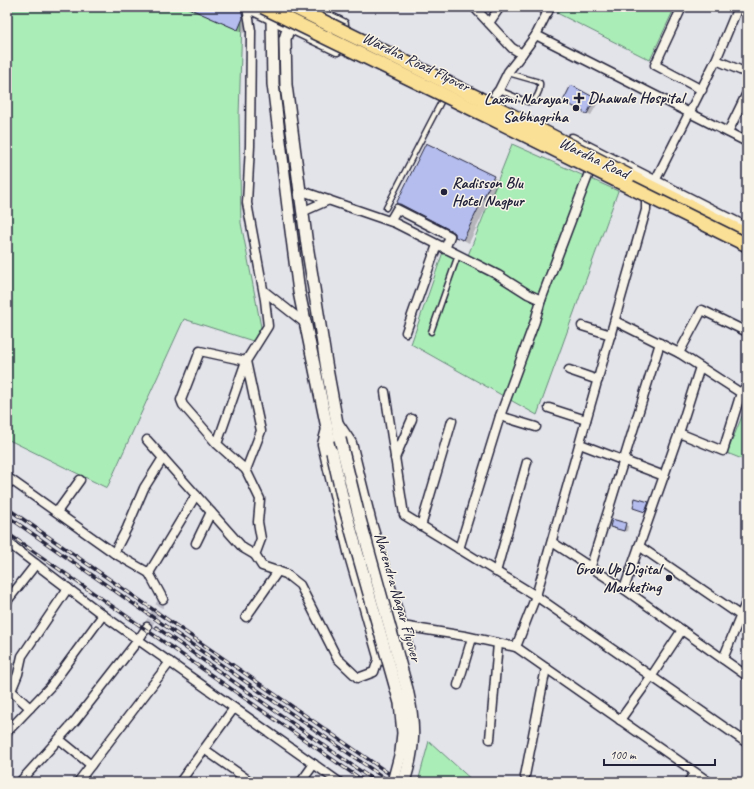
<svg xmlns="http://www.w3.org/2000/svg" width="754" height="789" viewBox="0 0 754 789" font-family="Caveat,sans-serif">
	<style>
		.green { fill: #abedb7; stroke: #668879 }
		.shadow { fill: #0003 }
		.building { fill: #b4bdee; stroke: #22223b }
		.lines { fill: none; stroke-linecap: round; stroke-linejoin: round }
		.minor-tunnel { stroke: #bcbcc7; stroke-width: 8; stroke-dasharray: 8 4; stroke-linecap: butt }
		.service-casing { stroke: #22223b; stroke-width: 7 }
		.minor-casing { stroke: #22223b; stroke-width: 11 }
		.tertiary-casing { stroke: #22223b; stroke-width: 13 }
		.secondary-casing { stroke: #22223b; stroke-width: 14 }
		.trunk-casing { stroke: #22223b; stroke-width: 16 }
		.service { stroke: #f7f3e8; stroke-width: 4 }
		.minor { stroke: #f7f3e8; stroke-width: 8 }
		.tertiary { stroke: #f7f3e8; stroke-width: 10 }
		.secondary { stroke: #f7f3e8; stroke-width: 11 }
		.trunk { stroke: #fadf96; stroke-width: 13 }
		.rail-casing { stroke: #22223b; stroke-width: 3.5 }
		.rail { stroke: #f7f3e8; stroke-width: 2; stroke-dasharray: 6; stroke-linecap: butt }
		.secondary-bridge-casing { stroke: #22223b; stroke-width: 14; stroke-linecap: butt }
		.trunk-bridge-casing { stroke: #22223b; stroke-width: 16; stroke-linecap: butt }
		.secondary-bridge { stroke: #f7f3e8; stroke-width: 11 }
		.trunk-bridge { stroke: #fadf96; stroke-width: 13 }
		.poi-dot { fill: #22223b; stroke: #f7f3e8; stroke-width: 1.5 }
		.labels { text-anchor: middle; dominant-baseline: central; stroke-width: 3; stroke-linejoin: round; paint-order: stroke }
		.street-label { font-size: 16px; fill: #22223b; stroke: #f7f3e8 }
		.poi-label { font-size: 16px; font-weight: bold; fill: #22223b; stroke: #f7f3e8; text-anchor: start }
	</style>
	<rect width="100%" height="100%" fill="#e3e3ea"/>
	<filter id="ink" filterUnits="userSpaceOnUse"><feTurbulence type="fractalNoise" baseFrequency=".025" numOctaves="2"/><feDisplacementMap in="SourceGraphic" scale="8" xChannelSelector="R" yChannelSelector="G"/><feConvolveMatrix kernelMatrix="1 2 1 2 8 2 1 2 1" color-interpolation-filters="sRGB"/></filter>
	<g filter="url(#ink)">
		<g class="green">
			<path d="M 7,7 L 216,7 L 242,20 L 239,116 L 241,223 L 261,327 L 253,341 L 184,319 L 107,488 L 7,439 Z"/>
			<path d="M 560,7 L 675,7 L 650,60 L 557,13 Z"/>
			<path d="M 512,144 L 618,191 L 537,415 L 411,344 L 443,252 L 467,258 Z"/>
			<path d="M 747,404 L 747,461 L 727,453 Z"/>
			<path d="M 429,741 L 474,782 L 418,782 Z"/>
		</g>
		<g class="shadow">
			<path d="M 186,7 L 240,7 L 246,10 L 249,22 L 244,33 Z"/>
			<path d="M 571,87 L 599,101 L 591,115 L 564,101 Z"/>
			<path d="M 493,177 L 499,181 L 469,243 L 456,236 L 456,233 L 397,203 Z"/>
			<path d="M 649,503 L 651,504 L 648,511 L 635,508 Z"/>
			<path d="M 613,520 L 628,526 L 627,532 L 611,527 Z"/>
		</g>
		<g class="building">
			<path d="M 186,7 L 241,7 L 243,18 L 238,30 Z"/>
			<path d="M 571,85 L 595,98 L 587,114 L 563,101 Z"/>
			<path d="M 426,143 L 494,176 L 463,240 L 455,237 L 455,233 L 452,231 L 400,204 L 396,204 Z"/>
			<path d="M 635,498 L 649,502 L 645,512 L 633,508 Z"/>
			<path d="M 612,519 L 626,523 L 624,531 L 610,527 Z"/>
		</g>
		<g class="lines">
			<path class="minor-tunnel" d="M 147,627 L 163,599"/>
			<g class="service-casing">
				<g id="service">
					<path d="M 499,90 L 528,102 C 536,102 541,90 540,83 L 536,81 L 508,73"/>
					<path d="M 386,208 L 442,100"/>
					<path d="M 431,332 L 458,255"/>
				</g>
			</g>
			<g class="minor-casing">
				<g id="minor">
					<path d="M 474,7 L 512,48 L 522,54 L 508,72 L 499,90 L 492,99"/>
					<path d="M 541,7 L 548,12"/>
					<path d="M 682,7 L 655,65 L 702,90"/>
					<path d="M 489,23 L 500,7"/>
					<path d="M 536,35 L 747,142"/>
					<path d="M 522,54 L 536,35 L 550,7"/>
					<path d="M 716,60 L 747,73"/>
					<path d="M 728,132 L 747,93"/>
					<path d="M 655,181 L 716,60 L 738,7"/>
					<path d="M 299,190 L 395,223 L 498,275 L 528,294 L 541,300"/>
					<path d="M 646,201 L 646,210 L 536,596 L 747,743"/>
					<path d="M 302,212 L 329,200"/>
					<path d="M 390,221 L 397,209 L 450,236 L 445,249"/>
					<path d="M 264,291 L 306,324"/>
					<path d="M 615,321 L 679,353"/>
					<path d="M 582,326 L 611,335"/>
					<path d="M 406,332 L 437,245"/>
					<path d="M 569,370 L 598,380"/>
					<path d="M 385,392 L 404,515 L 536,596 L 516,647 L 709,782"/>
					<path d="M 741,393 L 747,385"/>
					<path d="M 549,408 L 586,420"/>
					<path d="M 500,416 L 535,321 L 541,300 L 589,173"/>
					<path d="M 679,433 L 700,367"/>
					<path d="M 147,440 L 243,548 L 255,555"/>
					<path d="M 217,444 L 246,361 L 200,351 L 181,400 L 183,405 L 217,444 L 246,470 L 261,431 L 246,361 L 268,326 L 265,300 L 247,203 L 250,146 L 251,31 L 247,7"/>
					<path d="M 580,444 L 664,476"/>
					<path d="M 163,458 L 144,488 L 127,528 L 114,553 L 149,573 L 196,495"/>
					<path d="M 395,458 L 412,419"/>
					<path d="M 246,470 L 260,499 L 258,522 L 261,539 L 255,555 L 262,566 L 286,574 L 300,585 L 337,658 L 358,678 L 374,672 L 379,657"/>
					<path d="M 7,477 L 114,553"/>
					<path d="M 57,512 L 80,480"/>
					<path d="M 421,526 L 452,421"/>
					<path d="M 7,542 L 103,615"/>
					<path d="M 552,542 L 624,589 L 679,433 L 723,451 L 741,393 L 679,353 L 702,310 L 747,332"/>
					<path d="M 196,543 L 211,512"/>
					<path d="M 639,546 L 741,616"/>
					<path d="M 459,549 L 500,416 L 536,427"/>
					<path d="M 591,566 L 660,343"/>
					<path d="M 496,572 L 527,462"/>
					<path d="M 149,573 L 163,599"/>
					<path d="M 624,589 L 747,676"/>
					<path d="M 7,601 L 36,564"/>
					<path d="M 246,617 L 278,571"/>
					<path d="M 402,626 L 465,636 L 516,647"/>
					<path d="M 723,659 L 747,600"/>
					<path d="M 458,685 L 472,638"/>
					<path d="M 7,687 L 30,708"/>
					<path d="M 11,691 L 18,674 L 22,656 L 68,588"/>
					<path d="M 620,720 L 651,677 L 682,630"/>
					<path d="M 7,732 L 50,687 L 103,615 L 339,782"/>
					<path d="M 59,739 L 91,765 L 170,662"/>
					<path d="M 490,739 L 498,643"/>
					<path d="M 204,749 L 251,782"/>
					<path d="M 525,776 L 546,668"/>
					<path d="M 20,782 L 75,721 L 139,639 L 147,627"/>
					<path d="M 78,782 L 91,765"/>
					<path d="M 180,782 L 234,708"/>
					<path d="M 301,782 L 314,764"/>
					<path d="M 688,782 L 695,773"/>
				</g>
			</g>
			<g class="tertiary-casing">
				<g id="tertiary">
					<path d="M 247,7 L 337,50"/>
					<path d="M 309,7 L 343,24"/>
					<path d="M 572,139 L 747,228"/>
					<path d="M 327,429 L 323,444 L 331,478 L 350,556 L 379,657 L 383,660 L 406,651 L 408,648 L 371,523 L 351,443 L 337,422"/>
				</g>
			</g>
			<g class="secondary-casing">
				<g id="secondary">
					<path d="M 277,7 L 272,19 L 273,84 L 290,223 L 299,292 L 332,452"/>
					<path d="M 293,13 L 285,39 L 286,85 L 307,245 L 327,369 L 340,439"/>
				</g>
			</g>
			<g class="trunk-casing">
				<path id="trunk" d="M 629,176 L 747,235"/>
			</g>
			<use href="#service" class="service"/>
			<use href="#minor" class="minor"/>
			<use href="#tertiary" class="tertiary"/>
			<use href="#secondary" class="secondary"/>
			<use href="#trunk" class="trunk"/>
			<g class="rail-casing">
				<g id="rail">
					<path d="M 285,7 L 300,13 L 648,193 L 747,243"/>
					<path d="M 7,508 L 401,782"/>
					<path d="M 7,516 L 390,782"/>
					<path d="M 7,533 L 365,782"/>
					<path d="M 156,627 L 376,782"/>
				</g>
			</g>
			<use href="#rail" class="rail"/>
			<g class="secondary-bridge-casing">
				<g id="secondary-bridge">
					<path d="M 340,439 L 358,512 L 407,689 C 415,725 415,747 404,782"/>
					<path d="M 332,452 L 345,509 L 400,703 L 403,733 L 401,752 L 393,782"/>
				</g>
			</g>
			<g class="trunk-bridge-casing">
				<g id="trunk-bridge">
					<path d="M 263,7 L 491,118 L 747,245"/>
					<path d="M 294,7 L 478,98 L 629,176"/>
				</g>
			</g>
			<use href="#secondary-bridge" class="secondary-bridge"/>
			<use href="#trunk-bridge" class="trunk-bridge"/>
		</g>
	</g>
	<g class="poi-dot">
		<path d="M577 92h4v4h4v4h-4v4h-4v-4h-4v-4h4z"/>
		<circle cx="576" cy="108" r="4"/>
		<circle cx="444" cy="192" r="4"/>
		<circle cx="669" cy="578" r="4"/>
	</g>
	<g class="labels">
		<g class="street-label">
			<text transform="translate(416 62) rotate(26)">Wardha Road Flyover</text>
			<text transform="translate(594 158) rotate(26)">Wardha Road</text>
			<text transform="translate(398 597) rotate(74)">Narendra Nagar Flyover</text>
		</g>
		<g class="poi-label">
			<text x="588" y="98">Dhawale Hospital</text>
			<text x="568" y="99" text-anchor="end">Laxmi Narayan<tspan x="568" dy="18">Sabhagriha</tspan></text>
			<text x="452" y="183">Radisson Blu<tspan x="452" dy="18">Hotel Nagpur</tspan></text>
			<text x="661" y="569" text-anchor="end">Grow Up Digital<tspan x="661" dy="18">Marketing</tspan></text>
		</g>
	</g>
	<rect width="754" height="789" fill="none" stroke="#f7f3e8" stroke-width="24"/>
	<rect x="12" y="12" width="730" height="765" fill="none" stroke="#22223b" stroke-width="1.5" filter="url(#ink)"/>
	<path d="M604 759v6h111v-6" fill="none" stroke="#22223b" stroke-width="2"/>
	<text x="610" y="759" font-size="12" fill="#22223b" stroke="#f7f3e8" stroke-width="3" paint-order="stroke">100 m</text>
</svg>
